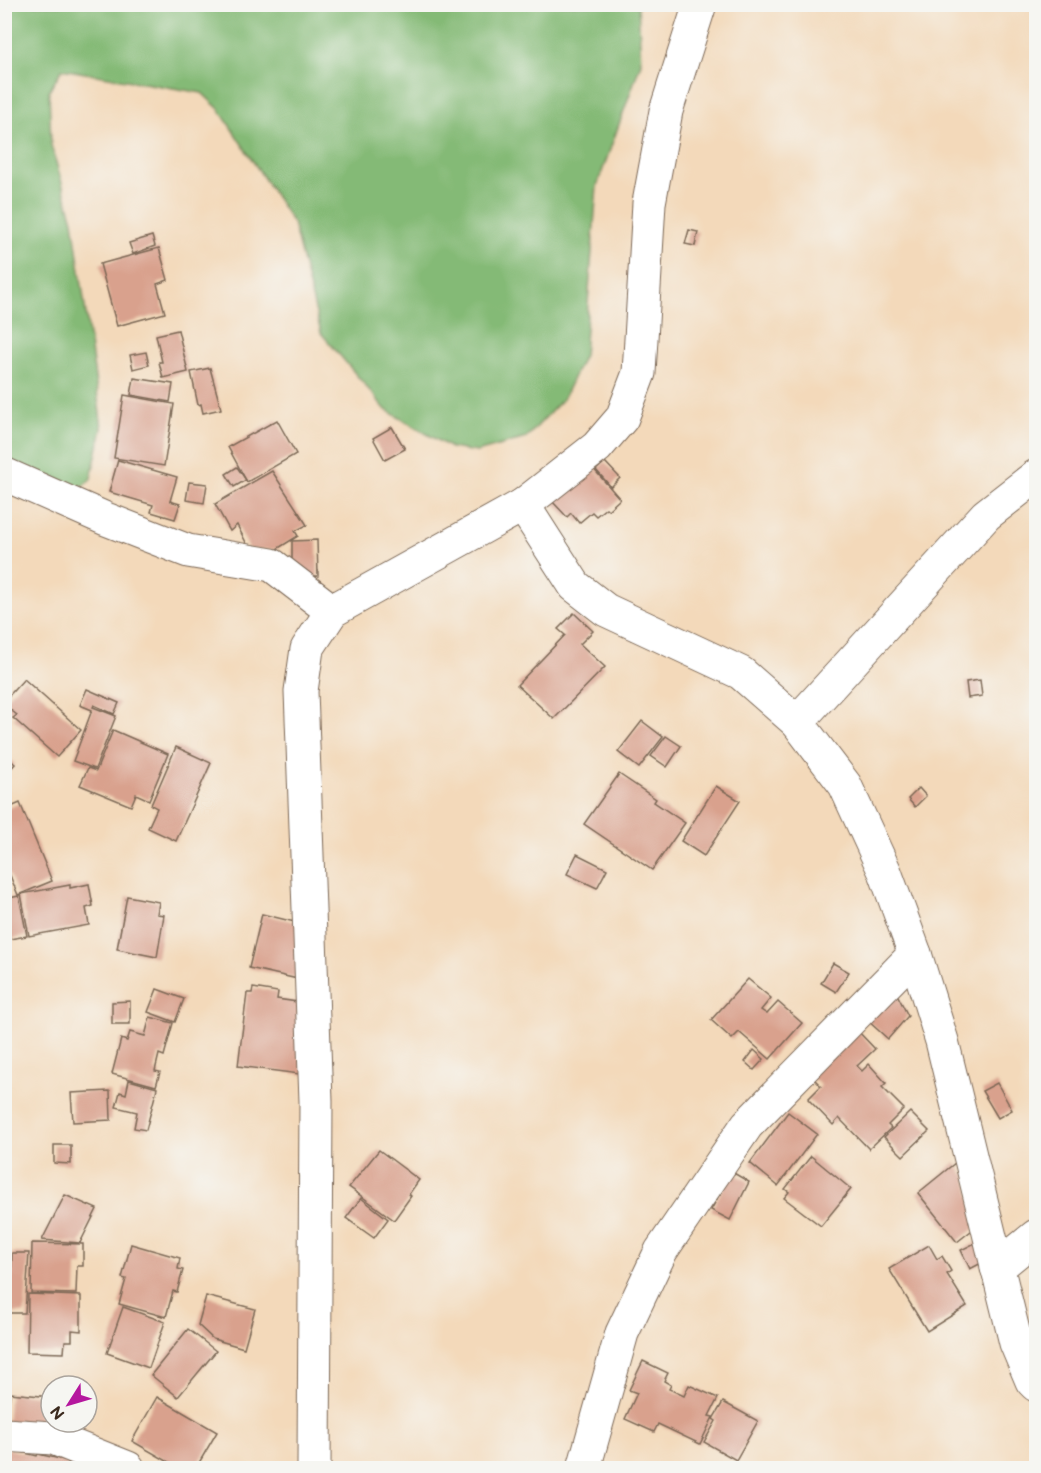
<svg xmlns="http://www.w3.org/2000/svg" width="1041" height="1473" viewBox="0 0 1041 1473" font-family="'Balsamiq Sans',sans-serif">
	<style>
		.forest { fill: #84ba76; stroke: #60724a; stroke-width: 1.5 }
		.building { fill: #d9a18d }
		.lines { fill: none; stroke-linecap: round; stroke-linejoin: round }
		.street-casing { stroke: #7b6755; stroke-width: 35 }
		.street { stroke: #fff; stroke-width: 33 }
	</style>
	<rect width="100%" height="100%" fill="#f6f6f2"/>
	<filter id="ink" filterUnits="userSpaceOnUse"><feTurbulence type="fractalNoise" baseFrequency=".0167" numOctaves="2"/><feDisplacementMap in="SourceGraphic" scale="12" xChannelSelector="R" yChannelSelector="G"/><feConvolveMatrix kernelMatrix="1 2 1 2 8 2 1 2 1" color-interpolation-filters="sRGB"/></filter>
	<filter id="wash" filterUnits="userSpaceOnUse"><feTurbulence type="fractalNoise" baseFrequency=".008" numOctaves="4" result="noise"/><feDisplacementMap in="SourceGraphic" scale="24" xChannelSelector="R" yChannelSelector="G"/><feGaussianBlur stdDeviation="1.35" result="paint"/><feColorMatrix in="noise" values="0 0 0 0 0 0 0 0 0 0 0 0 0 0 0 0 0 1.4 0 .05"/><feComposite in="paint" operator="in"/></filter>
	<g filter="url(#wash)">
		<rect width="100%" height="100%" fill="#f3d9ba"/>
		<path class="forest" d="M 5,5 L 638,5 L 641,63 L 597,186 L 584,355 L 563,399 L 526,438 L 477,452 L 451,448 L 386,410 L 321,333 L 293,223 L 219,109 L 202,93 L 62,69 L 49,91 L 51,145 L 73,221 L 102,428 L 91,479 L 61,505 L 5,487 Z"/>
		<g id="blocks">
			<g class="building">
				<path d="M 689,230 L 698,232 L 695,246 L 685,244 Z"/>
				<path d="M 152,236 L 155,246 L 133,254 L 129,243 Z"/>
				<path d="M 159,248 L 168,280 L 157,284 L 165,313 L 117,326 L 100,264 Z"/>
				<path d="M 178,330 L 188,372 L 163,378 L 159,362 L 162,362 L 156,335 Z"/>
				<path d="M 146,352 L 149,365 L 133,369 L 130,355 Z"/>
				<path d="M 210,368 L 221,409 L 203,413 L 201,404 L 198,405 L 191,372 Z"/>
				<path d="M 134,378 L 173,384 L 170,402 L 131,395 Z"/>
				<path d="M 124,395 L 174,404 L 164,466 L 114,458 Z"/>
				<path d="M 277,420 L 296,454 L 247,482 L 228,447 Z"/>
				<path d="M 392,427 L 405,449 L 385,460 L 373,438 Z"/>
				<path d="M 118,460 L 177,477 L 170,501 L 180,504 L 175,519 L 151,512 L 153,505 L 109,492 Z"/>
				<path d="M 605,462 L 620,478 L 611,487 L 596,470 Z"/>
				<path d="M 591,466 L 620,499 L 608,510 L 606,508 L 596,516 L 592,512 L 579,523 L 571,513 L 567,517 L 552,501 Z"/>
				<path d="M 237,467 L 246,480 L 234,487 L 226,474 Z"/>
				<path d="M 272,471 L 307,525 L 295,531 L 298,536 L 277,549 L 250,550 L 237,525 L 230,531 L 215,504 Z"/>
				<path d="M 189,482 L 207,484 L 204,503 L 186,500 Z"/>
				<path d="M 317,540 L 318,576 L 292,576 L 292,541 Z"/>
				<path d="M 574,613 L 593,631 L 580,644 L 605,667 L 554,719 L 517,685 L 565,635 L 558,629 Z"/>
				<path d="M 24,679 L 81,730 L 57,757 L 13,718 L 17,715 L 4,705 L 4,701 Z"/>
				<path d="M 980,680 L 982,696 L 968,698 L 966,682 Z"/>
				<path d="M 87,689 L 119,703 L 114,714 L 94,705 L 93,707 L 116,716 L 95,769 L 73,761 L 92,710 L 80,705 Z"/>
				<path d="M 642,721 L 663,737 L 639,768 L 618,752 Z"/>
				<path d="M 113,730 L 168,754 L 149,800 L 136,794 L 131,806 L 80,785 L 88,768 L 96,771 Z"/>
				<path d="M 666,736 L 681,746 L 667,767 L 651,756 Z"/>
				<path d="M 176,747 L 211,763 L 176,841 L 148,828 L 157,808 L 151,805 Z"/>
				<path d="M 4,754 L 15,764 L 4,776 Z"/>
				<path d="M 619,774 L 656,799 L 654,802 L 685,823 L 652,870 L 584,824 Z"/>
				<path d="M 716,786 L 740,801 L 704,856 L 681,841 Z"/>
				<path d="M 919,788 L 926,796 L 915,807 L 908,799 Z"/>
				<path d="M 20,803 L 52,881 L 18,895 L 9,873 L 4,875 L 4,810 Z"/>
				<path d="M 577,854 L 607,869 L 597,888 L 567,874 Z"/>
				<path d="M 89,884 L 93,906 L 86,908 L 89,925 L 29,936 L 21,894 L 70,885 L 70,888 Z"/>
				<path d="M 19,896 L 27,936 L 4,940 L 4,899 Z"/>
				<path d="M 127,896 L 159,902 L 157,914 L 164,915 L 157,957 L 117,949 Z"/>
				<path d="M 262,914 L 303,924 L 302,980 L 249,968 Z"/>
				<path d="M 833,963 L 849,972 L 836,992 L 821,983 Z"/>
				<path d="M 748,979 L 771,998 L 761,1010 L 767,1014 L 778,1002 L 802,1023 L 770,1059 L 739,1032 L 732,1039 L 711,1020 Z"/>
				<path d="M 253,988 L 278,992 L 277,999 L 311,1004 L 307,1075 L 238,1066 L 247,993 L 252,993 Z"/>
				<path d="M 157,989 L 184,999 L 175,1022 L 148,1012 Z"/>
				<path d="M 895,990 L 908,1016 L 888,1039 L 867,1020 Z"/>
				<path d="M 130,1001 L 130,1024 L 112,1024 L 112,1002 Z"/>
				<path d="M 150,1017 L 173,1023 L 164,1056 L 159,1054 L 155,1071 L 160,1072 L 156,1086 L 112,1074 L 121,1039 L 127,1041 L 130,1032 L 145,1036 Z"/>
				<path d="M 856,1029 L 875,1049 L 857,1066 L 862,1071 L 869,1064 L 886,1083 L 882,1087 L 904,1109 L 888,1125 L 891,1128 L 869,1149 L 839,1118 L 833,1125 L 808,1099 L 821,1086 L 810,1075 Z"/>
				<path d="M 754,1050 L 764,1059 L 754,1070 L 745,1062 Z"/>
				<path d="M 129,1080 L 157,1088 L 146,1130 L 134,1128 L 137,1112 L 116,1107 L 120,1092 L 126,1094 Z"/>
				<path d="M 997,1083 L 1012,1110 L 998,1118 L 982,1091 Z"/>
				<path d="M 110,1091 L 111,1120 L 73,1122 L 71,1093 Z"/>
				<path d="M 788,1112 L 817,1134 L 778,1186 L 750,1163 Z"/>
				<path d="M 910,1112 L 929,1131 L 903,1156 L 884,1137 Z"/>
				<path d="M 54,1145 L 71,1145 L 71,1164 L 54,1163 Z"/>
				<path d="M 379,1150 L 419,1180 L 409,1194 L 411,1196 L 394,1220 L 349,1187 Z"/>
				<path d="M 811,1156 L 851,1189 L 821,1226 L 784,1198 L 789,1192 L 785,1189 Z"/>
				<path d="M 955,1163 L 967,1178 L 976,1227 L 957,1242 L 918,1193 Z"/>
				<path d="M 732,1172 L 749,1182 L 730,1220 L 711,1210 Z"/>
				<path d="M 65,1195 L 97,1209 L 80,1243 L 42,1240 Z"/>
				<path d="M 361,1198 L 388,1219 L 374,1238 L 346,1218 Z"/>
				<path d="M 987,1237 L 991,1258 L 970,1269 L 961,1250 Z"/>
				<path d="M 32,1243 L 83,1244 L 83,1266 L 77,1266 L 76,1294 L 31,1293 Z"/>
				<path d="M 131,1244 L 180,1258 L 178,1269 L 183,1270 L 177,1292 L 173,1291 L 166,1317 L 119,1304 L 126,1279 L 122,1278 Z"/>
				<path d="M 929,1245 L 937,1259 L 942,1256 L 951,1271 L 947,1274 L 967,1306 L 927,1331 L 889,1269 Z"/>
				<path d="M 12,1253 L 29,1253 L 25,1313 L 8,1313 L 8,1301 L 4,1301 L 4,1282 L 11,1282 Z"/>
				<path d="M 28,1294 L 81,1296 L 81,1331 L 72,1330 L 72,1341 L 65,1341 L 64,1353 L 27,1352 Z"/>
				<path d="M 206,1296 L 255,1309 L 244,1348 L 213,1339 L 198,1325 Z"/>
				<path d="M 123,1307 L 165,1322 L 149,1368 L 107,1353 Z"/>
				<path d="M 188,1329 L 216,1351 L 178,1397 L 151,1375 Z"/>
				<path d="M 643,1361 L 668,1373 L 664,1381 L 671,1385 L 669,1389 L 684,1396 L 689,1385 L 718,1398 L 709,1416 L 713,1417 L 700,1444 L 658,1424 L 654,1432 L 625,1419 L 637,1393 L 629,1390 Z"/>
				<path d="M 10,1393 L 51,1397 L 51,1422 L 7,1422 Z"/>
				<path d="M 157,1397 L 217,1432 L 196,1468 L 179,1468 L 132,1441 Z"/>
				<path d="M 723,1402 L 758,1421 L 736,1460 L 704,1442 L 716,1421 L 713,1419 Z"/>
				<path d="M 4,1448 L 37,1456 L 38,1454 L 69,1461 L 67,1468 L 4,1468 Z"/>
			</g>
		</g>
	</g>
	<g filter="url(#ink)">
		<use href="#blocks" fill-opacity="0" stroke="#7b6755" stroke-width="1.5"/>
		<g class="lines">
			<g class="street-casing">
				<g id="street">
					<path d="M 4,474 L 106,519 L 188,551 L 272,565 L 332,611"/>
					<path d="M 523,505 L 597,447 L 622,418 L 639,373 L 649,203 L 666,111 L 700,4"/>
					<path d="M 797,722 L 986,515 L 1036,476"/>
					<path d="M 997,1268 L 1036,1236"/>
					<path d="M 4,1435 L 53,1438 L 128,1468"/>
					<path d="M 314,1468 L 316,1101 L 301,691 L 307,649 L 332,611 L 523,505 L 575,586 L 606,610 L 741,673 L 797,722 L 845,785 L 885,872 L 915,954 L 942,1041 L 1016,1343 L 1032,1381 L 1036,1385"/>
					<path d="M 584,1468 L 622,1333 L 661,1251 L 747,1125 L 915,954"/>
				</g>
			</g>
			<use href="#street" class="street"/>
		</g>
	</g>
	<rect width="1041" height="1473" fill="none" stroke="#f6f6f2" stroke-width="24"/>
	<g transform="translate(69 1404) rotate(233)"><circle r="28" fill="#f6f6f2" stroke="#aba49d" stroke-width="1.5"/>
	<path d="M0-4.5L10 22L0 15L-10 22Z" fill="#b5179e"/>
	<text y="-9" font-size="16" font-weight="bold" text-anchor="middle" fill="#3b2a1e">N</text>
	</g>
</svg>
